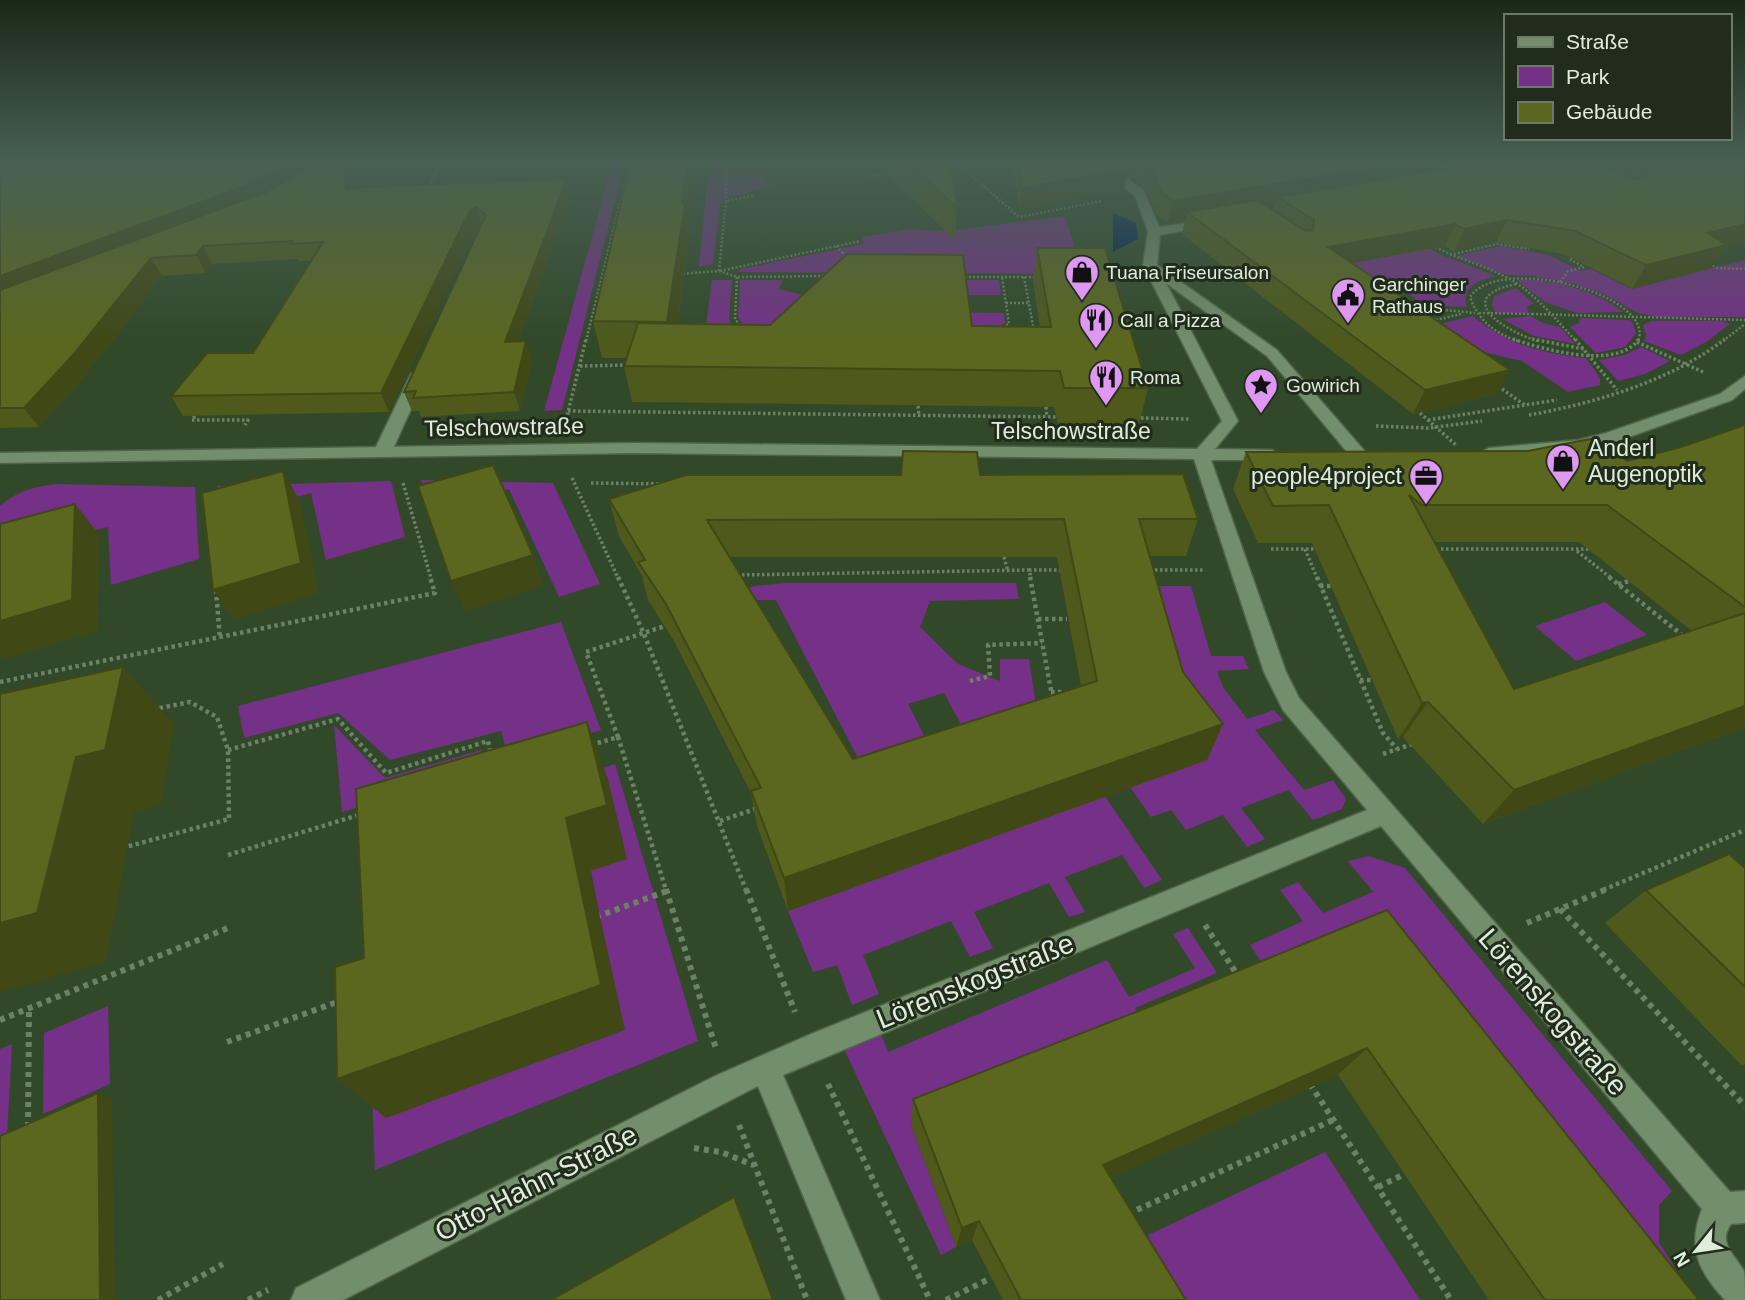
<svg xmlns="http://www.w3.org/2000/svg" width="1745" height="1300" viewBox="0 0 1745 1300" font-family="Helvetica,sans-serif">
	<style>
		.green { fill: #753088 }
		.water { fill: #012252 }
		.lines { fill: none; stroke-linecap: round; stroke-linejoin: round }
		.lane-casing { stroke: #506449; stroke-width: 3 }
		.street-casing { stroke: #506449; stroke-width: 3 }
		.path-far3 { stroke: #6c8166; stroke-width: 2.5; stroke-dasharray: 2 2; stroke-linecap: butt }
		.path-far2 { stroke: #6c8166; stroke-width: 3.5; stroke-dasharray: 2.5 2.5; stroke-linecap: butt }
		.path-far1 { stroke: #6c8166; stroke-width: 4.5; stroke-dasharray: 3.5 3.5; stroke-linecap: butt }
		.path { stroke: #6c8166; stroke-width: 6; stroke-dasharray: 5 5; stroke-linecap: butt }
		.lane { fill: #738e6b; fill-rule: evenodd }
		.street { fill: #738e6b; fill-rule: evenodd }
		.path-bridge { stroke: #6c8166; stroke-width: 2.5; stroke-dasharray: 2 2; stroke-linecap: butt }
		.wall { fill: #4e591b; fill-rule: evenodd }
		.shaded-wall { fill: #404816 }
		.building { fill: #5b671f; stroke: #404816; stroke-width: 2; fill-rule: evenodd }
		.labels { text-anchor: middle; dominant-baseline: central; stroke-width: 6; stroke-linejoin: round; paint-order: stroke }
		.far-poi-label { font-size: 19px; fill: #dfeedb; stroke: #212c1d; text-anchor: start }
		.street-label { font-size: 23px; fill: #dfeedb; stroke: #212c1d }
		.poi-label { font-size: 23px; fill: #dfeedb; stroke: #212c1d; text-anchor: start }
		.near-street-label { font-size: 28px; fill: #dfeedb; stroke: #212c1d }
	</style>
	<rect width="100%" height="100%" fill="#314929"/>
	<g class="green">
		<path d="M 613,160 L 625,160 L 562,410 L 544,411 Z"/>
		<path d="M 709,160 L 749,160 L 770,186 L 723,200 L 720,204 L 713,264 L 699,267 Z"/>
		<path d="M 1065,216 L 1083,274 L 738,272 L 740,269 L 864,244 L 862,237 L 909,229 L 949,231 Z"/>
		<path d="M 1408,235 L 1439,254 L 1496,276 C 1480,280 1460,286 1467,307 L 1423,305 L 1408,293 L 1384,289 L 1318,252 Z"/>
		<path d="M 1500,246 L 1549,255 L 1581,271 L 1591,269 L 1632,289 L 1745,260 L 1745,317 L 1657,317 L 1638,313 L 1603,294 L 1574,284 L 1531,276 L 1507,275 L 1456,256 Z"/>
		<path d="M 1521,279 C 1557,281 1594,289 1623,312 L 1577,313 L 1545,302 L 1518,281 Z"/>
		<path d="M 712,280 L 732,280 L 729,318 L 731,326 L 703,348 Z"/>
		<path d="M 740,280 L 783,280 L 779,289 L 833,303 L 906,337 L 745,328 L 738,317 Z"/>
		<path d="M 924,280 L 999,280 L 1001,295 L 965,295 Z"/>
		<path d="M 1516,288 L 1534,303 L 1527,307 L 1528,313 L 1496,313 L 1492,305 L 1494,296 Z"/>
		<path d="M 926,312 L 1004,313 L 1005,323 L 980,335 Z"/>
		<path d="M 1473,316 C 1505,344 1545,354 1586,358 L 1600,378 L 1600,385 L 1568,392 L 1522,361 L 1444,343 L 1443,323 Z"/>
		<path d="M 1530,316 L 1543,323 L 1560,327 L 1575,344 L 1534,336 L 1502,319 Z"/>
		<path d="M 1580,318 L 1629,320 L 1632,321 L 1636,333 L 1625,347 L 1596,353 L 1570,327 L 1579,323 Z"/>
		<path d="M 1651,321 L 1721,321 L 1730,324 L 1706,342 L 1681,355 L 1644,341 L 1646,336 L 1643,325 Z"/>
		<path d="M 1641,347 L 1670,361 L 1645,374 L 1618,381 L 1599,360 L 1625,355 Z"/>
		<path d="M 421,480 L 553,483 L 600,584 L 559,597 L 509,489 L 432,512 Z"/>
		<path d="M 391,481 L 405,537 L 326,560 L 311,493 L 221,518 L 217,486 Z"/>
		<path d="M 56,484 L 195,487 L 199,559 L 111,585 L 108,527 L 6,553 L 0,596 L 0,506 C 17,491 34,487 56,484 Z"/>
		<path d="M 786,583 L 1016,583 L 1019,599 L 930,601 L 920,627 L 958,664 L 1000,681 L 1000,659 L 1029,659 L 1036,705 L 963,728 L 944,693 L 908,704 L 926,739 L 859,760 L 776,600 L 753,600 L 737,592 L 754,586 Z"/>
		<path d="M 1137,586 L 1191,586 L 1211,656 L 1243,656 L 1249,669 L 1217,671 L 1223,687 L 1247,719 L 1274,710 L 1283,720 L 1255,730 L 1304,790 L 1333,780 L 1346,799 L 1342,809 L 1313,820 L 1288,790 L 1241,808 L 1265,839 L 1247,847 L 1223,815 L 1186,830 L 1171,810 L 1151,817 L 1130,787 Z"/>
		<path d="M 1605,602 L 1647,635 L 1576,661 L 1535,626 Z"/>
		<path d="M 561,622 L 601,730 L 509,759 L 501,731 L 390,760 L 338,713 L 244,738 L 238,706 Z"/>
		<path d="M 334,725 L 385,778 L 481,750 L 485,770 L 342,812 Z"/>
		<path d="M 615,764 L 698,1041 L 375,1170 L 369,1017 L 603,933 L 591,871 L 375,839 Z"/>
		<path d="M 1098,786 L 1162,880 L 1144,888 L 1122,855 L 1065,877 L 1085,912 L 1069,917 L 1049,883 L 974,912 L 993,948 L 970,957 L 951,921 L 863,955 L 879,994 L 852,1005 L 837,965 L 813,972 L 788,911 L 1089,802 Z"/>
		<path d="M 1369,856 L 1405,868 L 1672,1191 L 1659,1205 L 1659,1242 L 1685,1284 L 1699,1300 L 1653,1300 L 1265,968 L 1250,945 L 1303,921 L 1280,890 L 1298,882 L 1323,913 L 1373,892 L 1348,861 Z"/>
		<path d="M 1188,928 L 1217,973 L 1135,1008 L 1147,1031 L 911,1125 L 956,1247 L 941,1255 L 843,1047 L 880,1031 L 888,1052 L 1107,960 L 1129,997 L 1195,968 L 1173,934 Z"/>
		<path d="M 108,1006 L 110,1084 L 43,1114 L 44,1033 Z"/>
		<path d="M 12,1044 L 7,1137 L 0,1140 L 0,1049 Z"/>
		<path d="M 1325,1152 L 1420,1300 L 1165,1300 L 1131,1243 Z"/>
	</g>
	<path class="water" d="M 1113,213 L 1136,223 L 1138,239 L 1113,252 Z"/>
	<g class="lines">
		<g class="lane-casing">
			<path id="lane" d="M 419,369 L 427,374 L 392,451 L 389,455 L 377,455 L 374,451 L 411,374 Z"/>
		</g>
		<g class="street-casing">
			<g id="street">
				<path d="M 1091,160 L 1104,160 L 1144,191 L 1159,227 L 1215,219 L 1215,225 L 1160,235 L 1157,265 L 1277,350 L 1368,455 L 1365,459 L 1353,459 L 1267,356 L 1166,283 L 1238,421 L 1215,449 L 1272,450 L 1281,455 L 1272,460 L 1211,460 L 1286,672 L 1299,698 L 1730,1192 L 1745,1191 L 1745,1223 L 1731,1224 C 1717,1243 1735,1255 1744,1271 C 1745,1278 1745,1292 1745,1300 L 1725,1300 C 1698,1271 1687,1247 1702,1209 L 1381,826 L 783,1075 L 880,1300 L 846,1300 L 758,1086 L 343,1300 L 291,1300 L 296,1288 L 715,1076 L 811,1034 L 1367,810 L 1283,710 L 1264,672 L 1194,459 L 633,453 L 0,463 L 0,453 L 633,443 L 1197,449 L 1222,421 L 1143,265 L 1148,232 L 1135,196 Z"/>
				<path d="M 1437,160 L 1449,160 L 1449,182 L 1443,186 L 1425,188 L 1425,182 L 1437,180 Z"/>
				<path d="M 1745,376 L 1745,389 L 1732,400 L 1618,441 L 1579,450 L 1489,458 L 1480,453 L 1489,448 L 1579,440 L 1606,433 L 1720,394 Z"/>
			</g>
		</g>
		<g class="path-far3">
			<path d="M 726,160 L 726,201"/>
			<path d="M 954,160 L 1019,217 L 1102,201"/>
			<path d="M 871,176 L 891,173"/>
			<path d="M 428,187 L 440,166"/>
			<path d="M 1432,245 C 1456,259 1484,265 1508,278 C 1534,292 1556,320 1576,341"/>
			<path d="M 836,246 L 848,258"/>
			<path d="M 1450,255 L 1497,244 L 1529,249"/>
			<path d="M 1572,258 L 1569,259 L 1584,267"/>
			<path d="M 1709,264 L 1718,268 L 1745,269"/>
			<path d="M 719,271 L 726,201 L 753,196"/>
			<path d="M 720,271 L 860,241"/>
			<path d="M 679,274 L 719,271 L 737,277 L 826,276"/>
			<path d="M 737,277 L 735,319 L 742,328"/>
			<path d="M 961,277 L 1036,277"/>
			<path d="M 1024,277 L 1034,331"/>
			<path d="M 1560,282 L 1568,271 L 1585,267"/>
			<path d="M 1516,284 C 1451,298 1504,330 1537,341"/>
			<path d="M 1006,303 L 1029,303"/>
			<path d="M 1414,307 L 1475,313"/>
			<path d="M 1532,314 L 1745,320"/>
			<path d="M 1432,321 L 1461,314"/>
			<path d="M 999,329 L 1009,324 L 1002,277"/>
			<path d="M 586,341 L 631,160"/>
			<path d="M 1518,341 C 1494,333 1478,320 1470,297 C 1499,253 1657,295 1638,341"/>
			<path d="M 1723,341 L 1745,324"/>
		</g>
		<g class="path-far2">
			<path d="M 1513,339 C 1542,349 1617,371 1639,339"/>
			<path d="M 1532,339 L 1584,349"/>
			<path d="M 1575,339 L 1617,390"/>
			<path d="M 1637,342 L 1703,372"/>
			<path d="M 580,366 L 628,365"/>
			<path d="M 1498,386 L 1526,406"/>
			<path d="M 918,406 L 919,416"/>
			<path d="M 1046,407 L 1047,417"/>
			<path d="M 568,411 L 1056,417"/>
			<path d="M 1420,413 L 1456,445"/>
			<path d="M 1529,415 C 1595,403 1671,381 1725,339"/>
			<path d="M 195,416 L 192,420 L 248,420 L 245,425"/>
			<path d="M 1141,418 L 1189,419"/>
			<path d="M 566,420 L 586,339"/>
			<path d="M 1428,420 L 1557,400"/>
			<path d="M 1376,426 L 1429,428 L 1482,421"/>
			<path d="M 572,478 L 618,578"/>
			<path d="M 403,483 L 431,578"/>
			<path d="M 591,483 L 663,484"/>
			<path d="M 1271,549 L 1315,549"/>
			<path d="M 1305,549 L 1317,578"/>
			<path d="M 1436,549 L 1589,549"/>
			<path d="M 1577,551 L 1611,578"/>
			<path d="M 1004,557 L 1008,572"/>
			<path d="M 1029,570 L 1065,570"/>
			<path d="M 1150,570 L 1204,570"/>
			<path d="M 737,575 L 1029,570 L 1031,578"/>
		</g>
		<g class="path-far1">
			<path d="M 618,577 L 644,634 L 746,890"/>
			<path d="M 1030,577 L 1053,701"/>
			<path d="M 1317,577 L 1383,733 L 1397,749"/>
			<path d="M 1609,577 L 1686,638"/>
			<path d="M 1618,584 L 1629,581"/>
			<path d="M 1320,586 L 1331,586"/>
			<path d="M 216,590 L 220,639"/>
			<path d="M 1038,619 L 1067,619"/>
			<path d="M 1360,680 L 1372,680"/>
			<path d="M 970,681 L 990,676 L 988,645 L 1042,643"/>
			<path d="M 0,682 L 435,593 L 430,577"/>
			<path d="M 1051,692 L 1067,692"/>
			<path d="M 618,737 L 586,652 L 668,625"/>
			<path d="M 591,745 L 618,737 L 666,890"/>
			<path d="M 228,750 L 338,719 L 386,773 L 488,741 L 491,756"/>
			<path d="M 1383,754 L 1415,743"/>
			<path d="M 720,821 L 758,808"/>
			<path d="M 122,848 L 229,819 L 228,750 L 217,717 L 190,702 L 155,709"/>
			<path d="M 228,855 L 362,814"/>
			<path d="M 1603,890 L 1745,830"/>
		</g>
		<g class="path">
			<path d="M 666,889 L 716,1049"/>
			<path d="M 746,889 L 795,1012"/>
			<path d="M 1560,909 L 1745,1106"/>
			<path d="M 596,917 L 667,891"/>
			<path d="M 1527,923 L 1607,889"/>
			<path d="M 1205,925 L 1238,976"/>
			<path d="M 0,1020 L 228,928"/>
			<path d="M 227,1042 L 340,1001"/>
			<path d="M 828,1084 L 930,1300"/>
			<path d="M 1310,1084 L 1451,1300"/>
			<path d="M 739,1125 L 807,1300"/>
			<path d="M 28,1127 L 29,1009"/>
			<path d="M 694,1148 L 721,1152 L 753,1165"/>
			<path d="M 1378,1187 L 1405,1174"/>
			<path d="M 1128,1214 L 1333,1120"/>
			<path d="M 158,1300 L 223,1264"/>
			<path d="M 248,1300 L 268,1290"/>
			<path d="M 946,1300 L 991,1278"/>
		</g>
		<use href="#lane" class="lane"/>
		<use href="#street" class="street"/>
		<path class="path-bridge" d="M 1479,313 L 1532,314"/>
	</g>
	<g class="wall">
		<path d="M 0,160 L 349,164 L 351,188 L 571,195 L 518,341 L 532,360 L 520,411 L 421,417 L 419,411 L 412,411 L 404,392 L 481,225 L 475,230 L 389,412 L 183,416 L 171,396 L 253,353 L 311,261 L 299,261 L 298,259 L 212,264 L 206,273 L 162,276 L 87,373 L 39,427 L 0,428 Z"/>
		<path d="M 631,160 L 696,160 L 688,227 L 689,237 L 678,323 L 1040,327 L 1033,282 L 1037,248 L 1148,388 L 1139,424 L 1058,424 L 1054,407 L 632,402 L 624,366 L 626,358 L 602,358 L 593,321 Z"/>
		<path d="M 872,160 L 950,160 L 957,208 L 955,240 Z"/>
		<path d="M 1011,160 L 1441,160 L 1437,170 L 1451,167 L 1451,160 L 1745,160 L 1745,243 L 1725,248 L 1711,268 L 1632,288 L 1563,254 L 1496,242 L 1454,252 L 1445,246 L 1352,263 L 1497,394 L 1413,414 L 1182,234 L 1185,220 L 1168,223 L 1156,214 L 1146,189 L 1127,175 L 1124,190 L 1020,210 ZM 1275,204 L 1273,210 L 1266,206 Z"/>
		<path d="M 1745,425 L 1745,727 L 1483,824 L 1403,737 L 1398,739 L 1312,543 L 1258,543 L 1233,489 L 1246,452 L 1627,461 L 1681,447 ZM 1435,542 L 1579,542 L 1692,631 L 1514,689 Z"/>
		<path d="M 980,475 L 1198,519 L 1186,556 L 1150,556 L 1183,672 L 1223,724 L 1207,760 L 788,911 L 757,826 L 751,793 L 674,641 L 648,600 L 642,576 L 619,536 L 609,499 ZM 730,557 L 1057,557 L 1081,686 L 853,759 Z"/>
		<path d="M 1745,868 L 1745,1064 L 1742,1066 L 1605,923 L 1646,890 Z"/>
		<path d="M 1387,910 L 1699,1300 L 1489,1300 L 1338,1075 L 1111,1177 L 1186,1300 L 1003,1300 L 972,1240 L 956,1247 L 911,1125 L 913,1099 L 1164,1001 Z"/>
	</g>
	<g class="shaded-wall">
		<path d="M 296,160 L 332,160 L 264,199 L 0,299 L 0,276 Z"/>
		<path d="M 343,160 L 347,160 L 349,164 L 352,205 L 346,188 Z"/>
		<path d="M 688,160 L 696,160 L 688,227 L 689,237 L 673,359 L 667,322 Z"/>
		<path d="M 1419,160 L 1441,160 L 1434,177 L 1278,197 L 1275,204 L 1195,218 L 1187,212 L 1185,220 L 1168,223 L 1173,201 Z"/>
		<path d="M 1458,160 L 1534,160 L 1452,175 Z"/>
		<path d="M 1128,169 L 1124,190 L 1020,210 L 1022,188 Z"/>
		<path d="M 567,179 L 571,195 L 511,360 L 505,342 Z"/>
		<path d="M 476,207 L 482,225 L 475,230 L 389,412 L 381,393 L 469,212 Z"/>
		<path d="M 1507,220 L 1496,242 L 1454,252 L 1464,229 Z"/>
		<path d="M 1455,224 L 1445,246 L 1320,269 L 1328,247 Z"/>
		<path d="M 1745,224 L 1745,243 L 1725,248 L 1711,268 L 1632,288 L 1646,265 L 1708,233 Z"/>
		<path d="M 203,246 L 212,264 L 206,273 L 196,255 Z"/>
		<path d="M 151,258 L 162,276 L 87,373 L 39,427 L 24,408 Z"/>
		<path d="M 526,341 L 532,360 L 520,411 L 514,392 Z"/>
		<path d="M 1510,370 L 1497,394 L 1413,414 L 1425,390 Z"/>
		<path d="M 283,471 L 300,501 L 319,593 L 234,620 L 213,590 Z"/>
		<path d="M 75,504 L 99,534 L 98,631 L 5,659 L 0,654 L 0,621 Z"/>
		<path d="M 533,555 L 544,585 L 465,611 L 451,581 Z"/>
		<path d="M 123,667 L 174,724 L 161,805 L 134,812 L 106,962 L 0,992 L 0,923 L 76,757 Z"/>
		<path d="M 1428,702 L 1403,737 L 1398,739 L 1422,703 Z"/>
		<path d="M 1745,706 L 1745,727 L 1483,824 L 1514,790 Z"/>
		<path d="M 587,722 L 608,779 L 627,859 L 590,871 L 625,1030 L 386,1118 L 337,1079 Z"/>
		<path d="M 1223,724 L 1207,760 L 788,911 L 784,878 Z"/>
		<path d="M 1367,1048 L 1338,1075 L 1089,1187 L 1103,1165 Z"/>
		<path d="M 98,1093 L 112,1100 L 115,1300 L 100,1300 Z"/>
		<path d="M 979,1221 L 972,1240 L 956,1247 L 962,1228 Z"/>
	</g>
	<g class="building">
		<path d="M 0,160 L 296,160 L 256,182 L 0,276 Z"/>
		<path d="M 322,160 L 343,160 L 346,188 L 567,179 L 505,342 L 526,341 L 514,392 L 413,398 L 416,391 L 404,392 L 486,215 L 476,207 L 469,212 L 381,393 L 171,396 L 207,353 L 253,353 L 323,242 L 290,244 L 292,241 L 203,246 L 196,255 L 151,258 L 74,354 L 24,408 L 0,408 L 0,290 L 266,192 Z"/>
		<path d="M 631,160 L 688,160 L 682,203 L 685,203 L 667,322 L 593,321 Z"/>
		<path d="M 905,160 L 950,160 L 957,208 Z"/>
		<path d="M 1017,160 L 1117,160 L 1128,169 L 1022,188 Z"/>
		<path d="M 1139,160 L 1419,160 L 1173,201 L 1161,192 L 1150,168 Z"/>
		<path d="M 1496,160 L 1591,160 L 1634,179 L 1646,176 L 1645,169 L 1622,160 L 1745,161 L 1745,224 L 1708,233 L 1727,245 L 1646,265 L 1575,231 L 1507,220 L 1464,229 L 1455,224 L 1328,247 L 1510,370 L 1425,390 L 1187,212 L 1257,200 L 1306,231 L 1313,230 L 1314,220 L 1278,197 Z"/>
		<path d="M 1037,248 L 1105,248 L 1148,388 L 1064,388 L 1060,371 L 624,366 L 638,323 L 770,325 L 847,254 L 963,255 L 972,326 L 1051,327 Z"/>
		<path d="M 1745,425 L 1745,607 L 1607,505 L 1422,505 L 1409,495 L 1514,689 L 1745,613 L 1745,706 L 1514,790 L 1428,702 L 1422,703 L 1329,505 L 1273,506 L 1246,452 L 1528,451 L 1595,438 L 1627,461 L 1681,447 Z"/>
		<path d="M 903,451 L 977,452 L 980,475 L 1183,474 L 1198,519 L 1139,519 L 1183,672 L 1223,724 L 784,878 L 751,791 L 761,788 L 666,604 L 638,562 L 645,560 L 609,499 L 686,475 L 901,475 ZM 1064,519 L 1097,681 L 853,759 L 707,520 Z"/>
		<path d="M 493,465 L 533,555 L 451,581 L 418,486 Z"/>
		<path d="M 283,471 L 301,563 L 213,590 L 202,493 Z"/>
		<path d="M 75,504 L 72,600 L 0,621 L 0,524 Z"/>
		<path d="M 123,667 L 105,750 L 76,757 L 37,913 L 0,923 L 0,694 Z"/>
		<path d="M 587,722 L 607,805 L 566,818 L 601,985 L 337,1079 L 335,967 L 364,958 L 356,789 Z"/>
		<path d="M 1729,854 L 1745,868 L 1745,987 L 1646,890 Z"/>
		<path d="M 1387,910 L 1699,1300 L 1545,1300 L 1367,1048 L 1103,1165 L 1186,1300 L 1021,1300 L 979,1221 L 962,1228 L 913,1099 L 1164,1001 Z"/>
		<path d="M 98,1093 L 100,1300 L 0,1300 L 0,1136 Z"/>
		<path d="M 734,1197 L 773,1300 L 551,1300 Z"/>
	</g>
	<linearGradient id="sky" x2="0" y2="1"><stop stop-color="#1b2817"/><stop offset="0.47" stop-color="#485f54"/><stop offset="1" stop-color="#485f54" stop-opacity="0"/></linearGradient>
	<rect width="1745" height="342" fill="url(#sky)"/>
	<defs>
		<g id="shop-pin" transform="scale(1.75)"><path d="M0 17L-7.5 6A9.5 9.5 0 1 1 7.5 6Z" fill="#de98f2" stroke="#212c1d"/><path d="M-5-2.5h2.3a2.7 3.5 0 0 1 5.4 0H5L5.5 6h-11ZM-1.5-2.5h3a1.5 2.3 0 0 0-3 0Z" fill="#111"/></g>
		<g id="civic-pin" transform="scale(1.75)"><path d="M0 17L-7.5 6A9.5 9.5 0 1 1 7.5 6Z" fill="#de98f2" stroke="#212c1d"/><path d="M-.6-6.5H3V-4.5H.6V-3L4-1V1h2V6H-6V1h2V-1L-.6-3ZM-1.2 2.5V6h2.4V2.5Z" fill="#111"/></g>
		<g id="restaurant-pin" transform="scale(1.75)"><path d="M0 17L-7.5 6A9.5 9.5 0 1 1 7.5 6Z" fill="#de98f2" stroke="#212c1d"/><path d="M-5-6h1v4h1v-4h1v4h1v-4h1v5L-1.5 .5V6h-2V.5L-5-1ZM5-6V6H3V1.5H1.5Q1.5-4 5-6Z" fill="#111"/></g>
		<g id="sight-pin" transform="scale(1.75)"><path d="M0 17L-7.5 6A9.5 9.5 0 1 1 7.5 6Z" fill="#de98f2" stroke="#212c1d"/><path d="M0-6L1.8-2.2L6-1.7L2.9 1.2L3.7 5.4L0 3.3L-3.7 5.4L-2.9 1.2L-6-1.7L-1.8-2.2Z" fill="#111"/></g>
		<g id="office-pin" transform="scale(1.75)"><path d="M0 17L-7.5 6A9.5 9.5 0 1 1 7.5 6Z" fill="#de98f2" stroke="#212c1d"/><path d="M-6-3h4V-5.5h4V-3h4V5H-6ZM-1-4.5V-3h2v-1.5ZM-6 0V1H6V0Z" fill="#111"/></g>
	</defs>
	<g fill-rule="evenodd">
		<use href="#shop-pin" x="1082" y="272"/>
		<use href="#civic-pin" x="1348" y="295"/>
		<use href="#restaurant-pin" x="1096" y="320"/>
		<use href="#restaurant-pin" x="1106" y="377"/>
		<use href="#sight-pin" x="1261" y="385"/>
		<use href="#shop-pin" x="1563" y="461"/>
		<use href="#office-pin" x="1426" y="476"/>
	</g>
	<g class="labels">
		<g class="far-poi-label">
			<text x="1106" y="272">Tuana Friseursalon</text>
			<text x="1372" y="284">Garchinger<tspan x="1372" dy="22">Rathaus</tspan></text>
			<text x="1120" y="320">Call a Pizza</text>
			<text x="1130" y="377">Roma</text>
			<text x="1286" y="385">Gowirich</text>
		</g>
		<g class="street-label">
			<text transform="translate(504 427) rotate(-1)">Telschowstraße</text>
			<text x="1071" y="431">Telschowstraße</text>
		</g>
		<g class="poi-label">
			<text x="1588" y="448">Anderl<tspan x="1588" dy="26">Augenoptik</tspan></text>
			<text x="1402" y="476" text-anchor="end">people4project</text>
		</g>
		<g class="near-street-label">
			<text transform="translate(975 981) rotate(-22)">Lörenskogstraße</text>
			<text transform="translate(1553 1012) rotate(49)">Lörenskogstraße</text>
			<text transform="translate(536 1183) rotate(-27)">Otto-Hahn-Straße</text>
		</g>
	</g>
	<rect x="1504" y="14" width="228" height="126" fill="#212c1d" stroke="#6d7a69" stroke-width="2"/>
	<rect x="1518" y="37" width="35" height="10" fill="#738e6b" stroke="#6d7a69" stroke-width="2"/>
	<text x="1566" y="49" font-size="21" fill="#dfeedb">Straße</text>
	<rect x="1518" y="66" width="35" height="21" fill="#753088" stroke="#6d7a69" stroke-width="2"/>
	<text x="1566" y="84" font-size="21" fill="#dfeedb">Park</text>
	<rect x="1518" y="102" width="35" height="21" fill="#5b671f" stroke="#6d7a69" stroke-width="2"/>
	<text x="1566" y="119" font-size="21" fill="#dfeedb">Gebäude</text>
	<g transform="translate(1696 1251) rotate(240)" stroke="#212c1d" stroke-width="5" paint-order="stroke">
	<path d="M0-5L12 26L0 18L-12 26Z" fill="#dfeedb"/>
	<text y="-10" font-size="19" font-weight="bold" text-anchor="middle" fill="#dfeedb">N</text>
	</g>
</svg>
